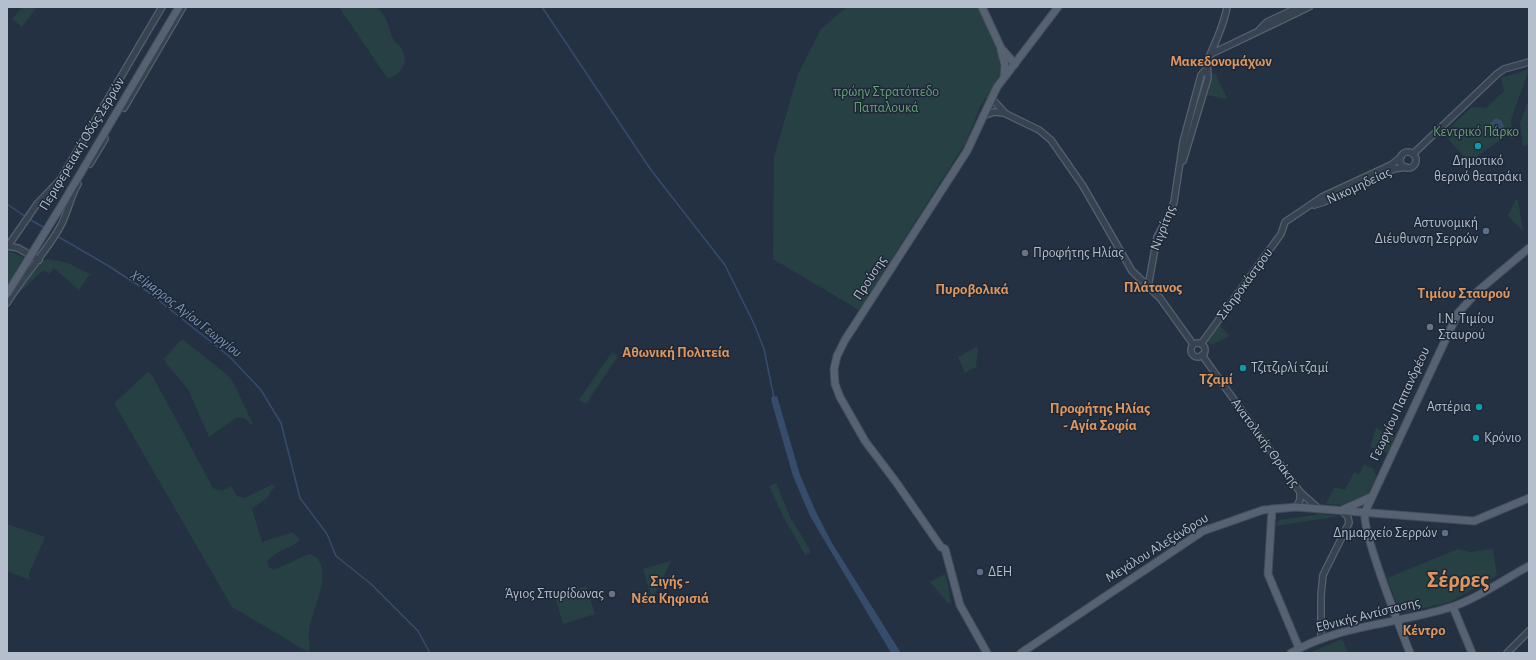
<svg xmlns="http://www.w3.org/2000/svg" width="1536" height="660" viewBox="0 0 1536 660" font-family="'Alegreya Sans',sans-serif">
	<style>
		.green { fill: #264043 }
		.water { fill: #364c6b }
		.lines { fill: none; stroke-linecap: round; stroke-linejoin: round }
		.stream { stroke: #364c6b; stroke-width: 1.5 }
		.minor-casing { stroke: #56616f; stroke-width: 8 }
		.major-casing { stroke: #424c5b; stroke-width: 9 }
		.minor { stroke: #384352; stroke-width: 5.5 }
		.major { stroke: #566272; stroke-width: 7 }
		.major-bridge-casing { stroke: #424c5b; stroke-width: 9; stroke-linecap: butt }
		.major-bridge { stroke: #566272; stroke-width: 7 }
		.culture-dot { fill: #0f9aa8; stroke: #1d2837; stroke-width: 1.5 }
		.service-dot { fill: #5c6f8a; stroke: #1d2837; stroke-width: 1.5 }
		.worship-dot { fill: #6b7280; stroke: #1d2837; stroke-width: 1.5 }
		.labels { text-anchor: middle; dominant-baseline: central; stroke-width: 3; stroke-linejoin: round; paint-order: stroke }
		.park-label { font-size: 14px; fill: #6a9f76; stroke: #1d2837 }
		.street-label { font-size: 14px; fill: #b5becc; stroke: #1d2837 }
		.poi-label { font-size: 14px; fill: #b5becc; stroke: #1d2837; text-anchor: start }
		.neighbourhood-label { font-size: 15px; font-weight: bold; fill: #de965e; stroke: #1d2837 }
		.water-label { font-size: 15px; font-style: italic; fill: #7b94b6; stroke: #1d2837 }
		.town-label { font-size: 22px; font-weight: bold; fill: #de965e; stroke: #1d2837 }
	</style>
	<rect width="100%" height="100%" fill="#243143"/>
	<g class="green">
		<path d="M 22,7 L 37,7 L 22,27 L 12,19 Z"/>
		<path d="M 339,7 L 376,7 C 387,14 388,28 393,39 C 395,43 399,44 401,48 C 411,62 400,74 388,79 Z"/>
		<path d="M 847,7 L 978,7 L 1002,61 L 1002,70 L 980,107 L 966,142 L 859,310 L 773,259 L 774,157 L 798,74 L 821,29 Z"/>
		<path d="M 1529,69 L 1511,120 L 1513,140 L 1506,136 L 1469,162 L 1443,133 L 1472,107 L 1486,108 L 1504,91 L 1501,78 Z"/>
		<path d="M 1215,73 L 1227,98 L 1226,99 L 1207,95 L 1212,74 Z"/>
		<path d="M 1529,99 L 1529,144 L 1523,146 L 1520,123 Z"/>
		<path d="M 1516,199 L 1518,200 L 1523,231 L 1508,216 Z"/>
		<path d="M 7,251 L 24,257 L 7,286 Z"/>
		<path d="M 49,259 L 68,263 L 90,274 L 79,290 L 54,268 L 49,274 L 43,270 L 16,296 L 22,284 L 44,260 Z"/>
		<path d="M 1219,324 L 1229,336 L 1211,345 L 1207,340 Z"/>
		<path d="M 182,339 L 225,373 L 233,382 L 253,424 L 250,424 L 246,419 L 237,417 L 209,437 L 188,389 L 165,362 L 164,359 Z"/>
		<path d="M 976,347 L 978,348 L 976,367 L 965,373 L 958,357 Z"/>
		<path d="M 612,352 L 618,356 L 586,404 L 579,400 Z"/>
		<path d="M 148,372 L 152,375 L 213,488 C 221,492 224,491 231,486 L 237,496 L 244,498 L 273,484 L 275,487 L 271,491 L 268,497 L 252,509 L 262,542 L 293,532 L 300,540 C 290,549 275,551 267,561 L 269,567 L 274,570 L 309,554 C 336,562 315,605 310,624 C 308,633 309,640 310,649 L 308,652 L 232,607 L 114,403 Z"/>
		<path d="M 1376,428 L 1395,436 L 1388,453 L 1370,447 Z"/>
		<path d="M 1364,464 L 1374,469 L 1376,476 L 1368,494 L 1342,505 L 1326,504 L 1334,487 L 1345,490 L 1354,472 L 1359,474 Z"/>
		<path d="M 776,483 L 790,517 L 810,550 L 810,553 L 805,555 L 784,518 L 769,486 Z"/>
		<path d="M 1320,514 L 1339,516 L 1277,526 L 1277,522 L 1280,520 Z"/>
		<path d="M 7,524 L 45,537 L 29,574 L 30,580 L 7,571 Z"/>
		<path d="M 1458,549 L 1470,552 L 1493,549 L 1497,576 L 1450,602 L 1402,613 L 1400,612 L 1387,578 Z"/>
		<path d="M 671,561 L 653,598 L 652,598 L 643,569 Z"/>
		<path d="M 943,575 L 946,575 L 951,602 L 948,603 L 930,582 Z"/>
		<path d="M 586,586 L 595,614 L 563,624 L 555,596 Z"/>
		<path d="M 1342,639 L 1348,653 L 1309,653 Z"/>
	</g>
	<g class="water">
		<path d="M 1496,118 L 1501,120 L 1504,126 L 1498,140 L 1490,128 L 1490,123 Z"/>
		<path d="M 777,396 L 800,475 L 816,512 L 832,543 L 901,653 L 891,653 L 810,516 L 793,476 L 772,403 L 771,397 Z"/>
	</g>
	<g class="lines">
		<g class="stream">
			<path d="M 542,7 L 651,170 L 725,265 L 755,326 L 764,349 L 774,398"/>
			<path d="M 7,204 L 26,217"/>
			<path d="M 29,219 L 45,228"/>
			<path d="M 57,236 L 107,265 L 147,291 L 230,357 L 261,390 L 281,423 L 300,498 L 327,534 L 336,556 L 371,584 L 418,631 L 430,653"/>
		</g>
		<g class="minor-casing">
			<g id="minor">
				<path d="M 1260,29 L 1267,22 L 1299,7"/>
				<path d="M 1211,54 L 1309,7"/>
				<path d="M 991,98 L 1005,113"/>
				<path d="M 124,108 L 183,7"/>
				<path d="M 983,116 L 994,112 L 1004,113 L 1039,130 L 1051,140 L 1083,186 L 1132,271 L 1160,298 L 1193,344"/>
				<circle cx="1408" cy="160" r="8"/>
				<path d="M 1413,154 L 1497,74 L 1504,69 L 1529,62"/>
				<path d="M 1183,161 L 1208,78 C 1208,71 1206,64 1209,57 C 1216,41 1224,25 1227,7"/>
				<path d="M 90,164 L 105,139"/>
				<path d="M 1314,205 L 1324,202 L 1394,169 L 1406,167"/>
				<path d="M 7,246 L 18,248 L 39,260"/>
				<path d="M 8,246 L 37,204 L 60,180 L 162,7"/>
				<path d="M 1148,287 L 1157,237 L 1169,215 L 1174,202 L 1183,142 L 1201,75 L 1207,68"/>
				<path d="M 7,303 C 23,276 45,254 60,227 C 68,213 70,197 78,184"/>
				<circle cx="1198" cy="350" r="7"/>
				<path d="M 1201,344 L 1281,234 L 1285,222 L 1322,197 L 1391,165 L 1401,157"/>
				<path d="M 1202,355 L 1300,492 L 1319,509"/>
				<path d="M 1296,507 L 1300,500 L 1300,492"/>
				<path d="M 1321,639 L 1321,595 L 1323,575 L 1349,523 L 1348,517 L 1342,511"/>
				<path d="M 1507,653 L 1529,631"/>
			</g>
		</g>
		<g class="major-casing">
			<g id="major">
				<path d="M 982,7 L 1001,48 L 1015,64"/>
				<path d="M 1001,50 L 1005,65 L 1004,77"/>
				<path d="M 66,198 L 179,7"/>
				<path d="M 1272,509 L 1268,574 L 1299,648"/>
				<path d="M 1342,510 L 1371,497"/>
				<path d="M 1453,607 L 1472,653"/>
				<path d="M 987,653 L 960,605 L 945,549 L 941,547 L 896,482 L 865,441 L 840,397 L 835,384 L 834,369 L 837,356 L 845,340 L 967,151 L 997,87 L 1058,7"/>
				<path d="M 1021,653 L 1203,531 L 1263,510 L 1296,507 L 1474,521 L 1529,498"/>
				<path d="M 1291,653 C 1339,625 1396,624 1448,608 C 1472,602 1506,578 1529,566"/>
				<path d="M 1410,653 C 1401,630 1361,531 1365,512 L 1458,313 L 1478,291 L 1529,248"/>
			</g>
		</g>
		<use href="#minor" class="minor"/>
		<use href="#major" class="major"/>
		<g class="major-bridge-casing">
			<path id="major-bridge" d="M 7,294 L 66,198"/>
		</g>
		<use href="#major-bridge" class="major-bridge"/>
	</g>
	<g class="culture-dot">
		<circle cx="1478" cy="146" r="4"/>
		<circle cx="1243" cy="368" r="4"/>
		<circle cx="1479" cy="407" r="4"/>
		<circle cx="1476" cy="438" r="4"/>
	</g>
	<g class="service-dot">
		<circle cx="1486" cy="231" r="4"/>
		<circle cx="1445" cy="533" r="4"/>
		<circle cx="980" cy="572" r="4"/>
	</g>
	<g class="worship-dot">
		<circle cx="1025" cy="253" r="4"/>
		<circle cx="1430" cy="327" r="4"/>
		<circle cx="612" cy="594" r="4"/>
	</g>
	<g class="labels">
		<g class="park-label">
			<text x="886" y="92">πρώην Στρατόπεδο<tspan x="886" dy="16">Παπαλουκά</tspan></text>
			<text x="1476" y="132">Κεντρικό Πάρκο</text>
		</g>
		<g class="street-label">
			<text transform="translate(82 144) rotate(-59)">Περιφερειακή Οδός Σερρών</text>
			<text transform="translate(1359 186) rotate(-25)">Νικομηδείας</text>
			<text transform="translate(1163 228) rotate(-69)">Νιγρίτης</text>
			<text transform="translate(870 278) rotate(-57)">Προύσης</text>
			<text transform="translate(1245 284) rotate(-54)">Σιδηροκάστρου</text>
			<text transform="translate(1400 404) rotate(-65)">Γεωργίου Παπανδρέου</text>
			<text transform="translate(1265 443) rotate(54)">Ανατολικής Θράκης</text>
			<text transform="translate(1157 548) rotate(-32)">Μεγάλου Αλεξάνδρου</text>
			<text transform="translate(1368 615) rotate(-14)">Εθνικής Αντίστασης</text>
		</g>
		<g class="poi-label">
			<text x="1478" y="161" text-anchor="middle">Δημοτικό<tspan x="1478" dy="16">θερινό θεατράκι</tspan></text>
			<text x="1478" y="223" text-anchor="end">Αστυνομική<tspan x="1478" dy="16">Διέυθυνση Σερρών</tspan></text>
			<text x="1033" y="253">Προφήτης Ηλίας</text>
			<text x="1438" y="319">Ι.Ν. Τιμίου<tspan x="1438" dy="16">Σταυρού</tspan></text>
			<text x="1251" y="368">Τζιτζιρλί τζαμί</text>
			<text x="1471" y="407" text-anchor="end">Αστέρια</text>
			<text x="1484" y="438">Κρόνιο</text>
			<text x="1437" y="533" text-anchor="end">Δημαρχείο Σερρών</text>
			<text x="988" y="572">ΔΕΗ</text>
			<text x="604" y="594" text-anchor="end">Άγιος Σπυρίδωνας</text>
		</g>
		<g class="neighbourhood-label">
			<text x="1221" y="61">Μακεδονομάχων</text>
			<text x="1153" y="287">Πλάτανος</text>
			<text x="972" y="289">Πυροβολικά</text>
			<text x="1464" y="293">Τιμίου Σταυρού</text>
			<text x="676" y="352">Αθωνική Πολιτεία</text>
			<text x="1216" y="379">Τζαμί</text>
			<text x="1100" y="408">Προφήτης Ηλίας<tspan x="1100" dy="17">- Αγία Σοφία</tspan></text>
			<text x="670" y="581">Σιγής -<tspan x="670" dy="17">Νέα Κηφισιά</tspan></text>
			<text x="1424" y="630">Κέντρο</text>
		</g>
		<g class="water-label">
			<text transform="translate(187 313) rotate(38)">χείμαρρος Αγίου Γεωργίου</text>
		</g>
		<g class="town-label">
			<text x="1458" y="580">Σέρρες</text>
		</g>
	</g>
	<rect width="1536" height="660" fill="none" stroke="#b5becc" stroke-width="16"/>
</svg>
